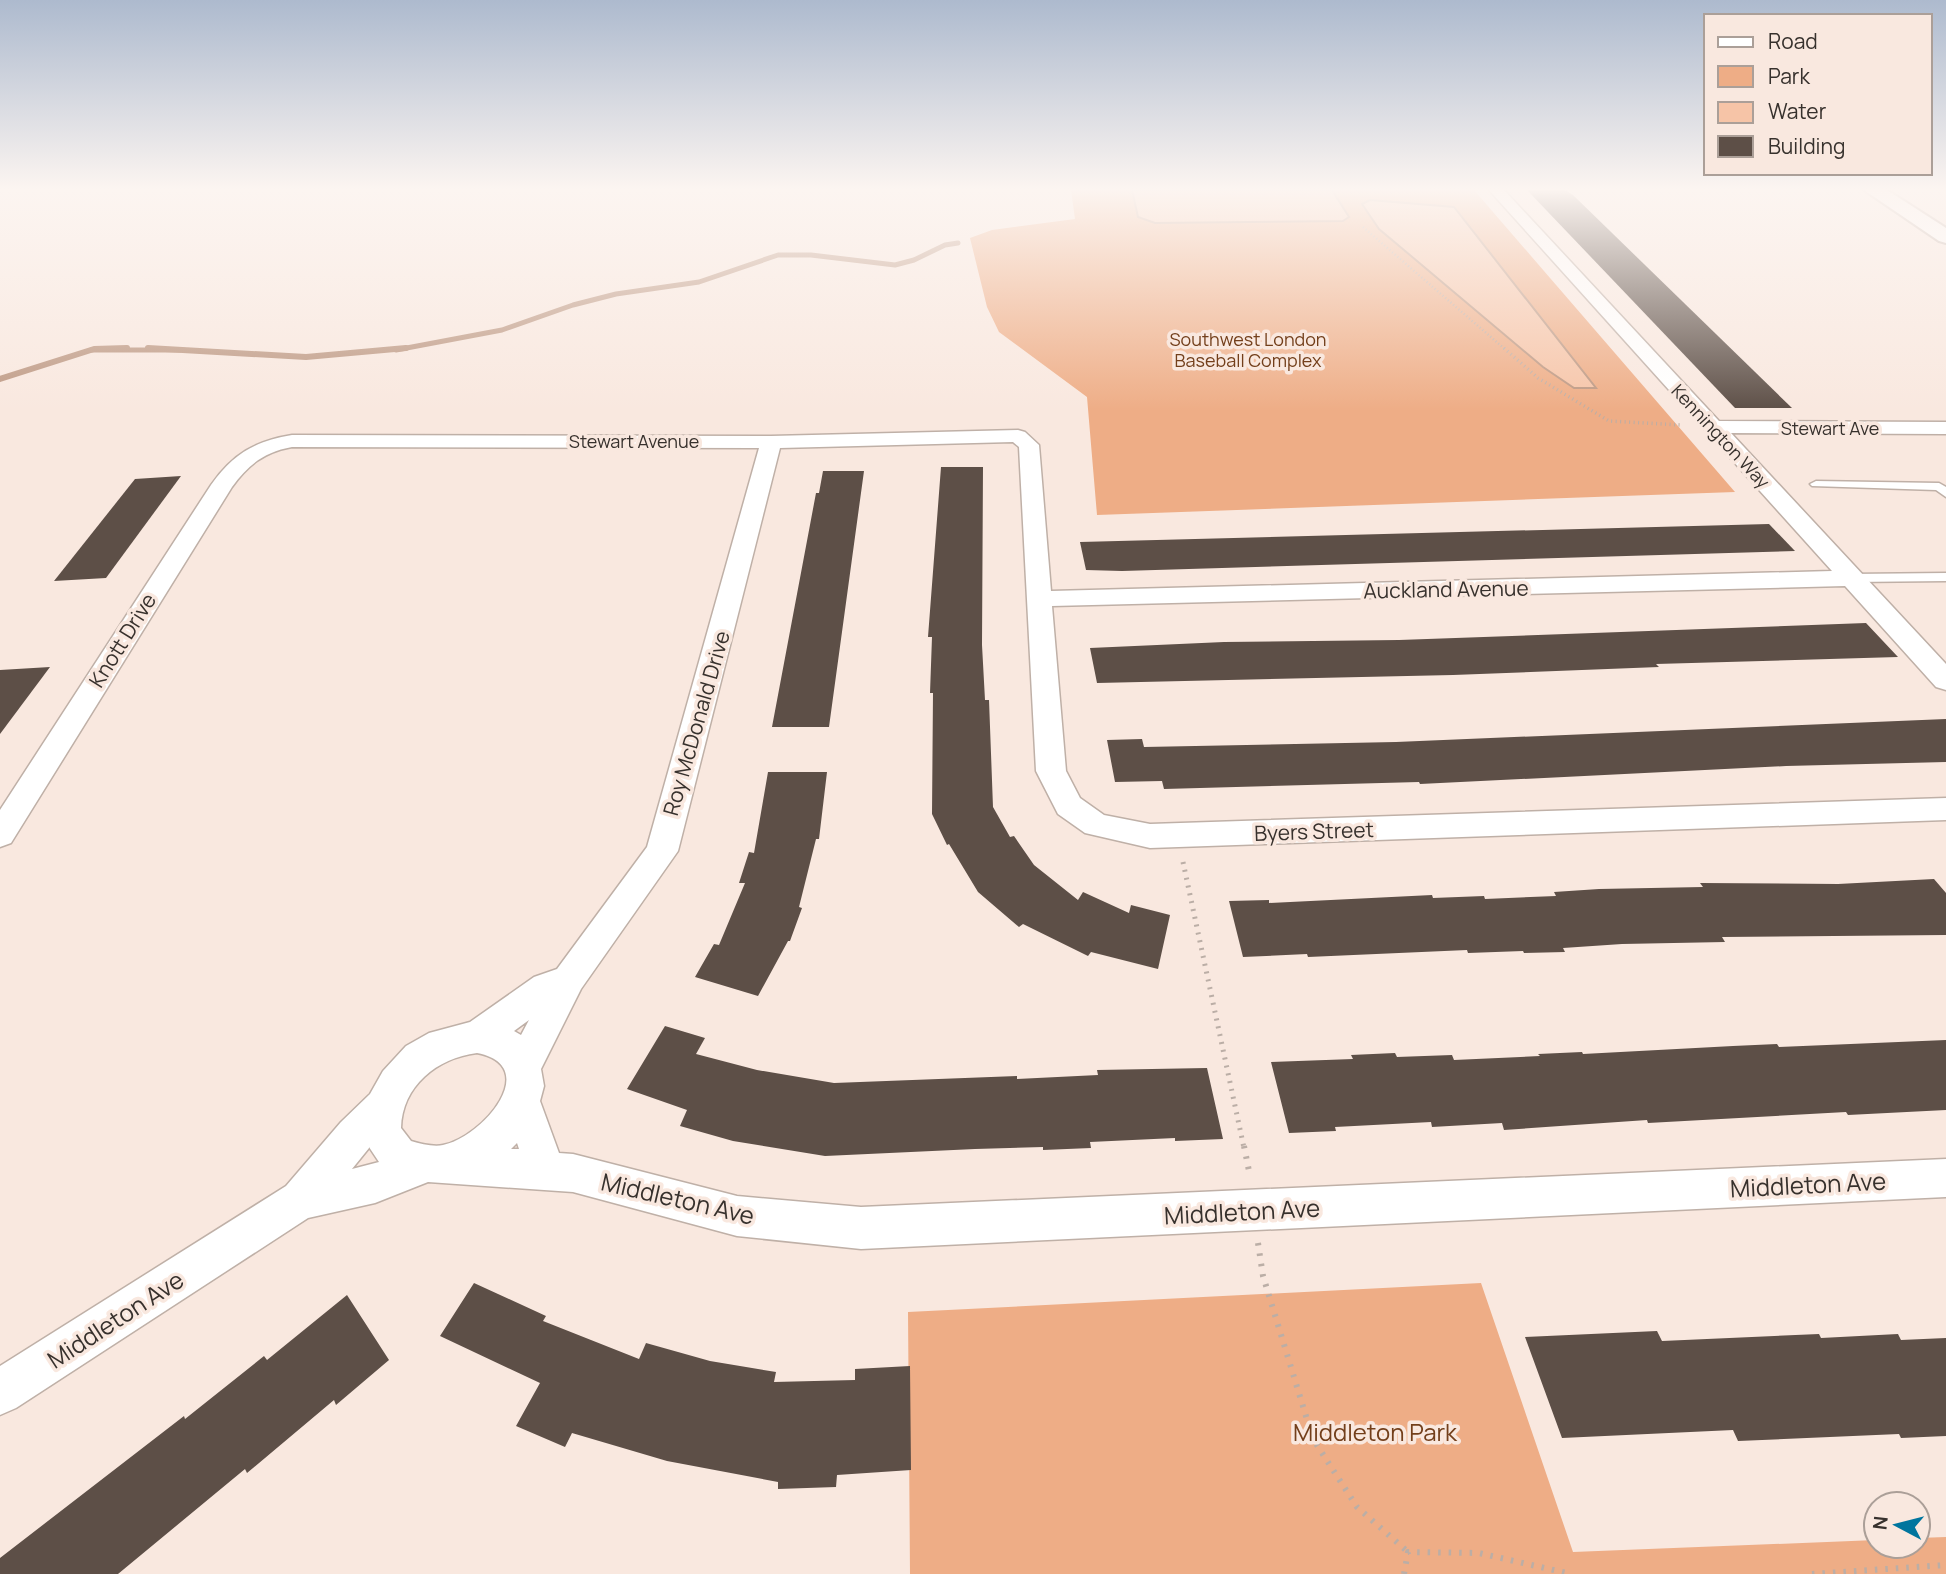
<svg xmlns="http://www.w3.org/2000/svg" width="1946" height="1574" viewBox="0 0 1946 1574" font-family="Manrope,sans-serif">
	<style>
		.green { fill: #eead86 }
		.water { fill: #f6c4a7; stroke: #bd9882; stroke-width: 2 }
		.lines { fill: none; stroke-linecap: round; stroke-linejoin: round }
		.stream-far1 { stroke: #bd9882; stroke-width: 5 }
		.stream { stroke: #bd9882; stroke-width: 6 }
		.building { fill: #5d4f47 }
		.service-casing { stroke: #bfb0a7; stroke-width: 3 }
		.minor-casing { stroke: #bfb0a7; stroke-width: 3 }
		.secondary-casing { stroke: #bfb0a7; stroke-width: 4 }
		.path-far3 { stroke: #bbaea6; stroke-width: 2.5; stroke-dasharray: 1 2.5; stroke-linecap: butt }
		.path-far2 { stroke: #bbaea6; stroke-width: 3.5; stroke-dasharray: 1 3.5; stroke-linecap: butt }
		.path-far1 { stroke: #bbaea6; stroke-width: 5; stroke-dasharray: 2 6; stroke-linecap: butt }
		.path { stroke: #bbaea6; stroke-width: 6; stroke-dasharray: 2.5 8; stroke-linecap: butt }
		.service { fill: #fff; fill-rule: evenodd }
		.minor { fill: #fff; fill-rule: evenodd }
		.secondary { fill: #fff; fill-rule: evenodd }
		.labels { text-anchor: middle; dominant-baseline: central; stroke-width: 7; stroke-linejoin: round; paint-order: stroke }
		.far-park-label { font-size: 18px; fill: #733f1b; stroke: #f9e8df }
		.far-street-label { font-size: 18px; fill: #37312d; stroke: #f9e8df }
		.street-label { font-size: 21px; fill: #37312d; stroke: #f9e8df }
		.near-street-label { font-size: 24px; fill: #37312d; stroke: #f9e8df }
		.near-park-label { font-size: 24px; fill: #733f1b; stroke: #f9e8df }
	</style>
	<rect width="100%" height="100%" fill="#f9e8df"/>
	<g class="green">
		<path d="M 1071,190 L 1474,190 L 1735,492 L 1097,515 L 1087,397 L 999,332 L 987,307 L 970,238 L 992,230 L 1075,219 Z"/>
		<path d="M 1481,1283 L 1573,1552 L 1876,1540 L 1876,1546 L 1918,1546 L 1918,1538 L 1946,1537 L 1946,1574 L 910,1574 L 908,1312 Z"/>
	</g>
	<g class="water">
		<path d="M 1132,190 L 1332,190 L 1349,217 L 1343,221 L 1155,223 L 1138,217 Z"/>
		<path d="M 1370,200 L 1454,207 L 1596,388 L 1574,388 L 1543,367 L 1379,229 L 1362,204 Z"/>
	</g>
	<g class="lines">
		<g class="stream-far1">
			<path d="M 91,350 L 180,350"/>
			<path d="M 396,350 L 502,330 L 573,305 L 616,294 L 699,282 L 778,255 L 811,255 L 895,265 L 914,260 L 945,245 L 958,243"/>
		</g>
		<g class="stream">
			<path d="M 148,348 L 306,357 L 406,348"/>
			<path d="M 0,379 L 94,349 L 127,348"/>
		</g>
	</g>
	<g class="building">
		<path d="M 1527,190 L 1565,190 L 1573,195 L 1792,408 L 1735,408 Z"/>
		<path d="M 941,467 L 983,467 L 982,645 L 985,700 L 989,700 L 993,807 L 1010,837 L 1014,836 L 1034,865 L 1078,900 L 1083,892 L 1129,913 L 1131,905 L 1170,915 L 1158,969 L 1091,952 L 1088,956 L 1023,924 L 1019,927 L 978,892 L 949,844 L 947,845 L 932,814 L 933,693 L 930,693 L 932,637 L 928,637 Z"/>
		<path d="M 823,471 L 864,471 L 829,727 L 772,727 L 816,493 L 819,493 Z"/>
		<path d="M 181,476 L 106,578 L 54,581 L 135,479 Z"/>
		<path d="M 1769,524 L 1795,551 L 1122,571 L 1086,570 L 1080,542 Z"/>
		<path d="M 1866,623 L 1898,657 L 1656,664 L 1659,667 L 1453,675 L 1097,683 L 1090,648 L 1224,642 L 1399,640 Z"/>
		<path d="M 50,667 L 0,734 L 0,670 Z"/>
		<path d="M 1946,719 L 1946,762 L 1786,766 L 1420,784 L 1419,782 L 1164,789 L 1162,781 L 1115,782 L 1107,740 L 1142,739 L 1144,747 L 1396,742 Z"/>
		<path d="M 768,772 L 827,772 L 819,839 L 816,839 L 799,907 L 802,908 L 790,941 L 788,941 L 758,996 L 695,977 L 714,944 L 719,945 L 745,883 L 739,883 L 749,852 L 754,853 Z"/>
		<path d="M 1934,879 L 1946,893 L 1946,935 L 1722,937 L 1725,942 L 1622,944 L 1563,948 L 1565,952 L 1524,953 L 1523,951 L 1468,953 L 1467,950 L 1308,957 L 1307,954 L 1243,957 L 1229,901 L 1269,900 L 1269,903 L 1432,895 L 1433,898 L 1484,896 L 1485,899 L 1556,896 L 1554,892 L 1599,889 L 1703,887 L 1700,883 L 1838,884 Z"/>
		<path d="M 665,1026 L 705,1038 L 696,1054 L 757,1070 L 834,1083 L 1017,1076 L 1017,1079 L 1098,1075 L 1097,1070 L 1207,1068 L 1223,1139 L 1175,1141 L 1175,1138 L 1090,1142 L 1091,1148 L 1043,1150 L 1043,1147 L 975,1149 L 825,1156 L 733,1141 L 680,1126 L 687,1110 L 627,1089 Z"/>
		<path d="M 1946,1040 L 1946,1110 L 1848,1115 L 1846,1112 L 1648,1123 L 1647,1120 L 1504,1130 L 1502,1123 L 1432,1127 L 1431,1122 L 1335,1127 L 1336,1131 L 1289,1133 L 1271,1062 L 1353,1059 L 1351,1055 L 1395,1053 L 1397,1057 L 1452,1055 L 1454,1060 L 1540,1056 L 1538,1054 L 1582,1052 L 1583,1054 L 1733,1046 L 1777,1044 L 1779,1047 Z"/>
		<path d="M 474,1283 L 546,1316 L 543,1321 L 639,1359 L 646,1343 L 710,1361 L 776,1372 L 774,1382 L 855,1380 L 855,1369 L 910,1366 L 911,1470 L 837,1475 L 836,1487 L 778,1489 L 778,1482 L 667,1461 L 572,1433 L 565,1447 L 516,1426 L 540,1383 L 440,1336 Z"/>
		<path d="M 347,1295 L 389,1360 L 336,1405 L 334,1400 L 247,1473 L 245,1469 L 118,1574 L 0,1574 L 0,1558 L 184,1416 L 185,1419 L 264,1356 L 267,1360 Z"/>
		<path d="M 1657,1331 L 1662,1341 L 1819,1334 L 1821,1338 L 1898,1334 L 1901,1340 L 1946,1338 L 1946,1436 L 1901,1438 L 1899,1434 L 1738,1441 L 1733,1430 L 1562,1438 L 1525,1337 Z"/>
	</g>
	<g class="lines">
		<g class="service-casing">
			<g id="service">
				<path d="M 1816,481 L 1939,483 L 1946,487 L 1946,497 L 1936,490 L 1812,486 L 1810,484 Z"/>
				<path d="M 1946,573 L 1946,581 L 1852,582 L 1846,578 L 1852,574 Z"/>
			</g>
		</g>
		<g class="minor-casing">
			<path id="minor" d="M 1489,190 L 1504,190 L 1719,421 L 1946,422 L 1946,434 L 1731,433 L 1946,664 L 1946,690 L 1936,687 L 1845,586 L 1052,606 L 1066,771 L 1080,798 L 1104,815 L 1150,824 L 1946,798 L 1946,820 L 1150,848 L 1085,833 L 1058,814 L 1036,771 L 1019,447 L 1013,442 L 780,448 L 678,851 L 581,989 L 541,1069 L 544,1086 L 540,1101 L 559,1153 L 573,1154 L 737,1196 L 861,1207 L 1946,1159 L 1946,1197 L 861,1249 L 737,1236 L 573,1192 L 428,1182 L 375,1203 L 308,1218 L 16,1408 L 0,1415 L 0,1366 L 286,1186 L 341,1122 L 370,1094 L 383,1071 L 406,1046 L 429,1033 L 470,1022 L 534,977 L 557,969 L 647,847 L 759,448 L 292,447 C 264,452 248,465 232,487 L 11,843 L 0,847 L 0,810 L 211,485 C 233,454 255,441 292,435 L 771,436 L 1018,430 L 1025,432 L 1039,445 L 1051,591 L 1832,571 ZM 529,1020 L 521,1035 L 514,1031 ZM 477,1053 C 543,1066 483,1137 443,1145 C 434,1147 421,1144 411,1141 L 401,1128 C 402,1086 437,1058 477,1053 ZM 517,1143 L 519,1149 L 511,1149 ZM 369,1147 L 379,1162 L 352,1169 L 369,1148 Z"/>
		</g>
		<g class="secondary-casing">
			<path id="secondary" d="M 1864,190 L 1887,190 L 1946,228 L 1946,243 L 1939,241 Z"/>
		</g>
		<path class="path-far3" d="M 1363,227 L 1506,350"/>
		<path class="path-far2" d="M 1504,348 L 1538,378 L 1609,421 L 1681,425"/>
		<path class="path-far1" d="M 1183,862 L 1244,1148"/>
		<g class="path">
			<path d="M 1244,1146 L 1250,1176"/>
			<path d="M 1258,1243 L 1263,1276 L 1313,1439 L 1357,1507 L 1408,1552"/>
			<path d="M 1404,1574 L 1408,1552 L 1479,1553 L 1571,1574"/>
			<path d="M 1812,1574 L 1946,1565"/>
		</g>
		<use href="#service" class="service"/>
		<use href="#minor" class="minor"/>
		<use href="#secondary" class="secondary"/>
	</g>
	<linearGradient id="sky" x2="0" y2="1"><stop stop-color="#adbace"/><stop offset="0.46" stop-color="#fcf5f1"/><stop offset="1" stop-color="#fcf5f1" stop-opacity="0"/></linearGradient>
	<rect width="1946" height="411" fill="url(#sky)"/>
	<g class="labels">
		<g class="far-park-label">
			<text x="1248" y="339">Southwest London<tspan x="1248" dy="21">Baseball Complex</tspan></text>
		</g>
		<g class="far-street-label">
			<text x="1830" y="428">Stewart Ave</text>
			<text transform="translate(1721 436) rotate(47)">Kennington Way</text>
			<text x="634" y="441">Stewart Avenue</text>
		</g>
		<g class="street-label">
			<text transform="translate(1446 589) rotate(-1)">Auckland Avenue</text>
			<text transform="translate(122 640) rotate(-58)">Knott Drive</text>
			<text transform="translate(696 723) rotate(-74)">Roy McDonald Drive</text>
			<text transform="translate(1314 831) rotate(-2)">Byers Street</text>
		</g>
		<g class="near-street-label">
			<text transform="translate(1808 1184) rotate(-3)">Middleton Ave</text>
			<text transform="translate(678 1198) rotate(13)">Middleton Ave</text>
			<text transform="translate(1242 1211) rotate(-3)">Middleton Ave</text>
			<text transform="translate(115 1319) rotate(-33)">Middleton Ave</text>
		</g>
		<g class="near-park-label">
			<text x="1375" y="1431">Middleton Park</text>
		</g>
	</g>
	<rect x="1704" y="14" width="228" height="161" fill="#f9e8df" stroke="#ab9f98" stroke-width="2"/>
	<rect x="1718" y="37" width="35" height="10" fill="#ffffff" stroke="#ab9f98" stroke-width="2"/>
	<text x="1768" y="49" font-size="21" fill="#37312d">Road</text>
	<rect x="1718" y="66" width="35" height="21" fill="#eead86" stroke="#ab9f98" stroke-width="2"/>
	<text x="1768" y="84" font-size="21" fill="#37312d">Park</text>
	<rect x="1718" y="102" width="35" height="21" fill="#f6c4a7" stroke="#ab9f98" stroke-width="2"/>
	<text x="1768" y="119" font-size="21" fill="#37312d">Water</text>
	<rect x="1718" y="136" width="35" height="21" fill="#5d4f47" stroke="#ab9f98" stroke-width="2"/>
	<text x="1768" y="154" font-size="21" fill="#37312d">Building</text>
	<g transform="translate(1897 1525) rotate(277)"><circle r="33" fill="#f9e8df" stroke="#ab9f98" stroke-width="2"/>
	<path d="M0-5L12 26L0 18L-12 26Z" fill="#00759e"/>
	<text y="-10" font-size="19" font-weight="bold" text-anchor="middle" fill="#37312d">N</text>
	</g>
</svg>
